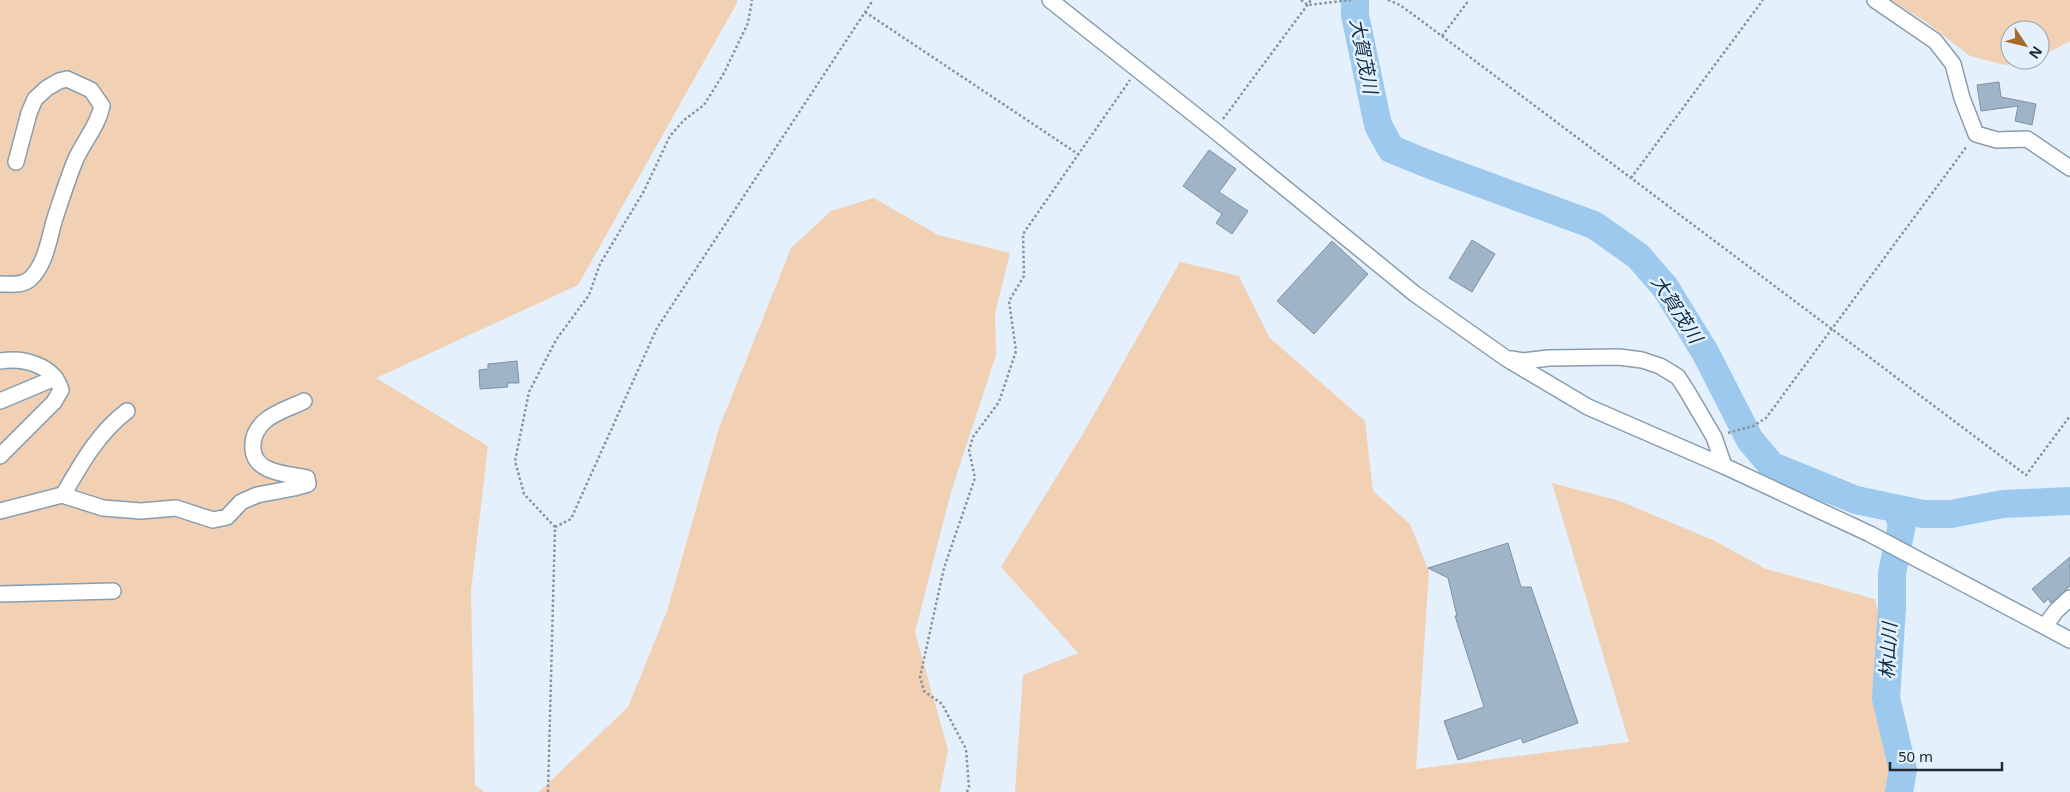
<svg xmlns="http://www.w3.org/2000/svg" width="2070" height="792" viewBox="0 0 2070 792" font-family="'Noto Sans','Noto Sans JP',sans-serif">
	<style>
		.green { fill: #f1d0b3 }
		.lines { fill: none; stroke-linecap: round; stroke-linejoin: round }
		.river { stroke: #9ec9ee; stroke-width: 28 }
		.building { fill: #9fb4c6; stroke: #7e92a4 }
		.minor-casing { stroke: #889dae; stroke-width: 18 }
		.path { stroke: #89939d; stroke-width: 2.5; stroke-dasharray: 2.5 2.5; stroke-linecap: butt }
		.minor { stroke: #fff; stroke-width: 15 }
		.labels { text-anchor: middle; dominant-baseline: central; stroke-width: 5; stroke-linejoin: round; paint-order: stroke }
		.water-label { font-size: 19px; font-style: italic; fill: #0d2e47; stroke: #e4f1fd }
	</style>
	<rect width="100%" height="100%" fill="#e4f1fd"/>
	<g class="green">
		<path d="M 0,0 L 737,0 L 737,3 L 578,285 L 376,378 L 488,446 L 471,591 L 475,785 L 484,792 L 0,792 Z"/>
		<path d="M 1891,0 L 2070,0 L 2070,41 L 2040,57 L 2040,30 L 2010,30 L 2010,60 L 2032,60 L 2005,65 L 1970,56 L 1926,22 Z"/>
		<path d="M 874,198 L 938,235 L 1010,253 L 995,313 L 996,355 L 951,492 L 915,632 L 948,750 L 940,792 L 539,792 L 628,707 L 667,611 L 719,428 L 791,248 L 831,211 Z"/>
		<path d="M 1180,262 L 1239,276 L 1269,337 L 1365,421 L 1373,491 L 1410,524 L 1429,571 L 1416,769 L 1629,742 L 1552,483 L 1620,501 L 1715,541 L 1766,569 L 1875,599 L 1898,692 L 1898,792 L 1015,792 L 1023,675 L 1078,653 L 1001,567 L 1084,432 Z"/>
	</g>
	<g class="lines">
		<g class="river">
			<path d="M 1355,0 L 1355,15 L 1378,125 L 1391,149 L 1433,166 L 1594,225 L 1638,256 L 1665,287 L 1705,352 L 1750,440 L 1772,466 L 1856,500 L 1923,514 L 1951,514 L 2003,504 L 2070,501"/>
			<path d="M 1897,509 L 1902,525 L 1892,573 L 1892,608 L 1886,698 L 1903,770 L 1899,792"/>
		</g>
	</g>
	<g class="building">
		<path d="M 1999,82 L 2001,97 L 2036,104 L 2032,125 L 2015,121 L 2018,106 L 1981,111 L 1977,85 Z"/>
		<path d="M 1209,150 L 1236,169 L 1219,192 L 1248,211 L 1232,234 L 1216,223 L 1222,214 L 1183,186 Z"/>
		<path d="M 1472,240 L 1495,254 L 1472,292 L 1449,278 Z"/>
		<path d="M 1332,241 L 1368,274 L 1314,334 L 1277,301 Z"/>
		<path d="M 517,361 L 519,383 L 507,383 L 508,387 L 480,389 L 479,370 L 488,369 L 488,364 Z"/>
		<path d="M 1508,543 L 1521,587 L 1531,587 L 1578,723 L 1523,743 L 1521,738 L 1458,760 L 1444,721 L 1484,707 L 1455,616 L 1457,616 L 1448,578 L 1428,568 Z"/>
		<path d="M 2070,557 L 2070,586 L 2051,603 L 2048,599 L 2044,603 L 2032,589 Z"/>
	</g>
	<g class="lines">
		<g class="minor-casing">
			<g id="minor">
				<path d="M 1050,0 L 1214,130 L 1415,294 L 1507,359 L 1588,407 L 1724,466 L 1870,534 L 2070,640"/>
				<path d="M 1875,0 L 1935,41 L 1953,64 L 1962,98 L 1976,134 L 1997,140 L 2027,139 L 2070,168"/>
				<path d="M 0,284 C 10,284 22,286 30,279 C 47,263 49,236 56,215 C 62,197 68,178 75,161 C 83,142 98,126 102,106 L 91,90 L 67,79 L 59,81 L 47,88 L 35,99 L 29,113 L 16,162"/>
				<path d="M 1511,359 L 1523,361 L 1549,358 L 1619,357 L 1642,360 L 1660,366 L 1678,377 L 1687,391 L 1714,437 L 1724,466"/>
				<path d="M 0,361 C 23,357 54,365 61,390 L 54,402 L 0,456"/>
				<path d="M 0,401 L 55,378"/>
				<path d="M 63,495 C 81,464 98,433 127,411"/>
				<path d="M 0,511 L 62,495 L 103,508 L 141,511 L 176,508 L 213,520 L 227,517 L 241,502 L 257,495 L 294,488 L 308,484 L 307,478 C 288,474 254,473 253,449 C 252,438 257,428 265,421 C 275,412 292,407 304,401"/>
				<path d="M 0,594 L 113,591"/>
				<path d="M 2045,626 L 2056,611 L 2070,598"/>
			</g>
		</g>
		<g class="path">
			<path d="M 1301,0 L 1308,5 L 1351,0"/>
			<path d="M 1388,0 L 1400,5 L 1442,36 L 2026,475 L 2070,416"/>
			<path d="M 865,12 L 1078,154"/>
			<path d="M 1442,36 L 1469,0"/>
			<path d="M 1223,119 L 1311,0"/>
			<path d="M 1631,178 L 1763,0"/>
			<path d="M 1728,433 L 1753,426 L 1766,418 L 1967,146"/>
			<path d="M 555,527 L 571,519 L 657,328 L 873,0"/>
			<path d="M 548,792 L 555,527 L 524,494 L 515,461 L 529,392 L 556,340 L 589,295 L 600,264 L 644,191 L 670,136 L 684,120 L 704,105 L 724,73 L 748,23 L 752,0"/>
			<path d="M 967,792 L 969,787 L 966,749 L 942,704 L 924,691 L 920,677 L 944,568 L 975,478 L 969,450 L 973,437 L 999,402 L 1016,351 L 1009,301 L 1024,276 L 1023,234 L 1130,80"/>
		</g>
		<use href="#minor" class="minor"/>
	</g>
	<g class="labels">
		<g class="water-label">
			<text transform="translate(1364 56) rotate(79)">大賀茂川</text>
			<text transform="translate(1677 309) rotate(57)">大賀茂川</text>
			<text transform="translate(1888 651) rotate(-87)">林山川</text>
		</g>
	</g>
	<g transform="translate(2025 45) rotate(125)"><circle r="24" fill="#e4f1fd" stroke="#97a2ac"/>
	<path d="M0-4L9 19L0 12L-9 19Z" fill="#a76b2e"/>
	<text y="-8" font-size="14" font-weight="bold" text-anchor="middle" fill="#232b32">N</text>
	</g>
	<path d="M1890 762v8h112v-8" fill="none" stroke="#232b32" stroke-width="2.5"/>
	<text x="1898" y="762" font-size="15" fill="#232b32" stroke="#e4f1fd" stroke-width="4" paint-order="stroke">50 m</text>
</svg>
